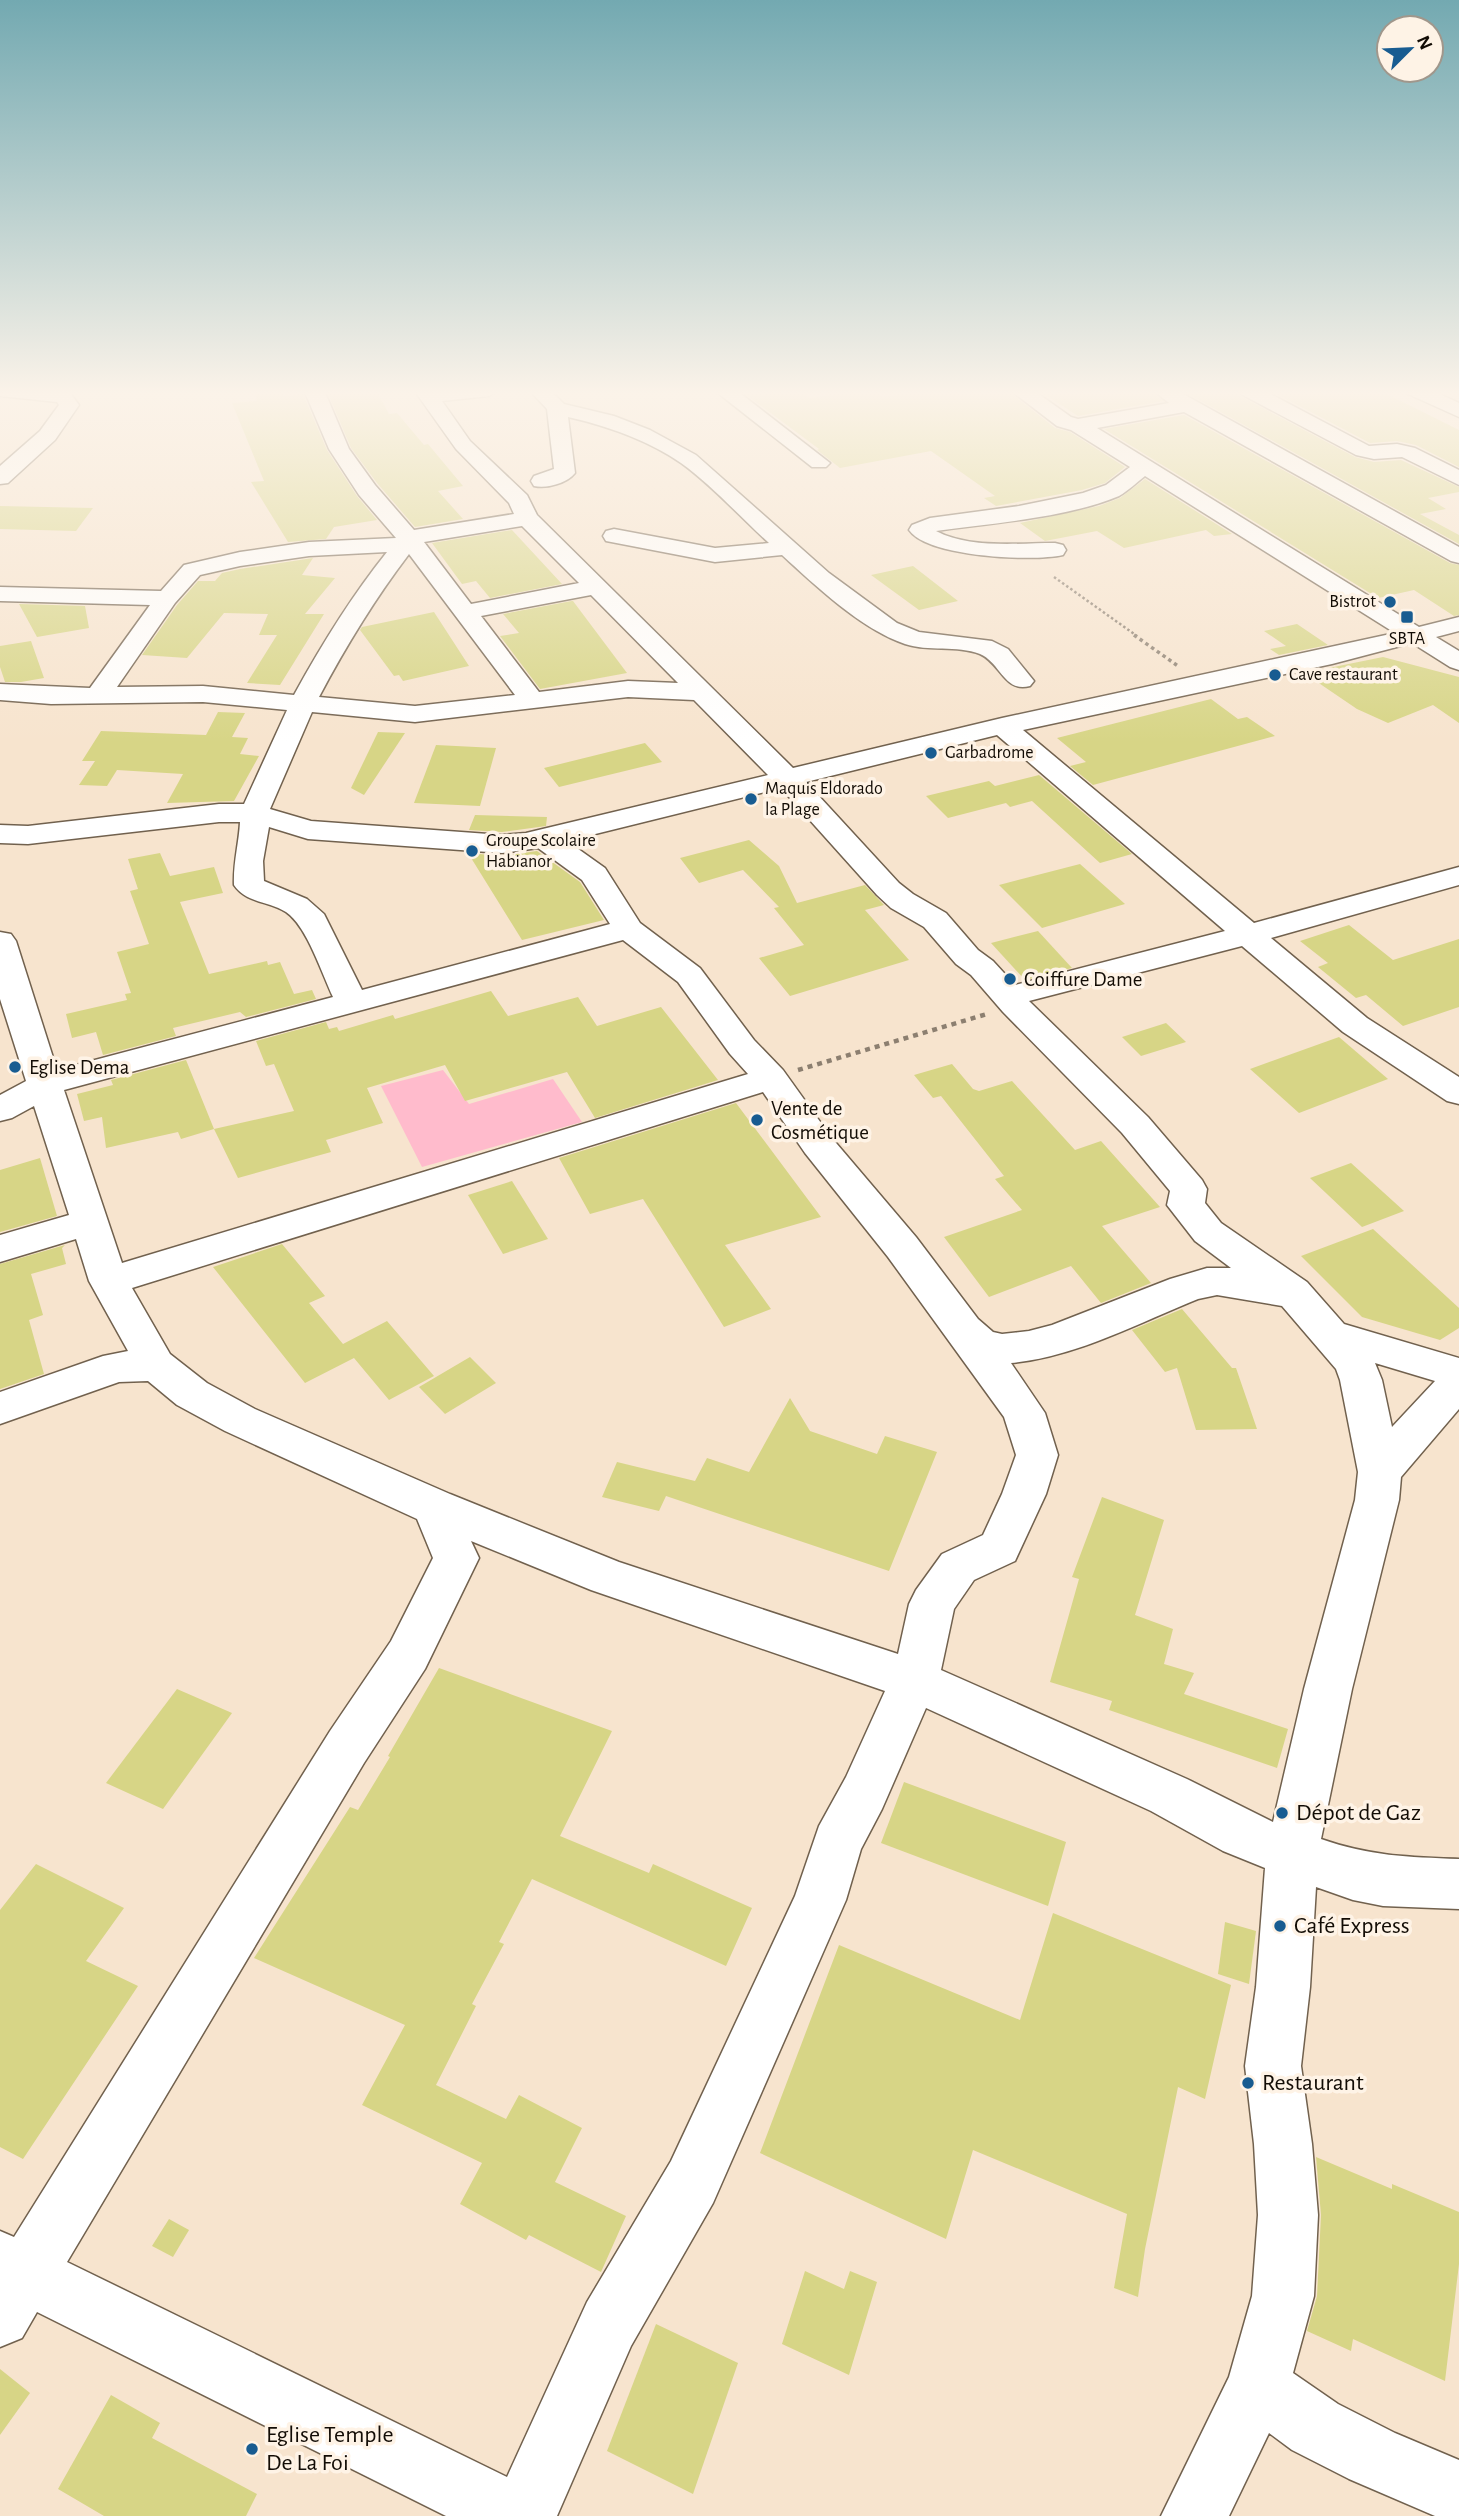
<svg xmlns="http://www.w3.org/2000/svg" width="1459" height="2516" viewBox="0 0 1459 2516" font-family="'Alegreya Sans',sans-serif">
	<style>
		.green { fill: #fbc }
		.building { fill: #d7d586 }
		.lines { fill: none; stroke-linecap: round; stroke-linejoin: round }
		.minor-casing { stroke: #71614e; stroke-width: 3 }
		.path-far2 { stroke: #8c7f70; stroke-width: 2.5; stroke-dasharray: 2.5 2.5; stroke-linecap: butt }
		.path-far1 { stroke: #8c7f70; stroke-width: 3.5; stroke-dasharray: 3.5 3.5; stroke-linecap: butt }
		.path { stroke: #8c7f70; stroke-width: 4.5; stroke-dasharray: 5 5; stroke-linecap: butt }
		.minor { fill: #fff; fill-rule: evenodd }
		.poi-dot { fill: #185c91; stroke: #fef3e6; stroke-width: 2.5 }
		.labels { text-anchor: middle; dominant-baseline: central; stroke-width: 7; stroke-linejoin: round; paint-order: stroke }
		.far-poi-label { font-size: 18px; fill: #120c05; stroke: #fef3e6; text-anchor: start }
		.poi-label { font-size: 21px; fill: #120c05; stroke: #fef3e6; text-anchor: start }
		.near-poi-label { font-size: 24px; fill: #120c05; stroke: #fef3e6; text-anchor: start }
	</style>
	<rect width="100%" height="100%" fill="#f7e4ce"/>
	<path class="green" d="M 443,1070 L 469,1104 L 553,1079 L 582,1122 L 422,1167 L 381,1086 Z"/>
	<g class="building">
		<path d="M 254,390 L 281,390 L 283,396 L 303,394 L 327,450 L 357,496 L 377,520 L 334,527 L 326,539 L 288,542 L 251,482 L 264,481 L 232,403 L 257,401 Z"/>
		<path d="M 340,390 L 376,390 L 389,414 L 397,413 L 424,445 L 428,444 L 463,486 L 438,491 L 463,519 L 415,527 L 377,483 L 351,448 L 327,391 Z"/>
		<path d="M 740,390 L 798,390 L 810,398 L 863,390 L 873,390 L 883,397 L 930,390 L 946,393 L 1007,390 L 1055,428 L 1070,432 L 1125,467 L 1105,483 L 1082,490 L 996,506 L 984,498 L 995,496 L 931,451 L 840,468 L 817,450 L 819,449 Z"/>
		<path d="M 1038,390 L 1150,390 L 1163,401 L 1078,416 Z"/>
		<path d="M 1181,390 L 1235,390 L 1240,396 L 1355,457 L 1374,462 L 1401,460 L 1459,487 L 1459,492 L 1428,498 L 1446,509 L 1420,514 L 1459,535 L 1459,544 Z"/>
		<path d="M 1269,390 L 1379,390 L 1459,430 L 1459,467 L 1416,445 L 1397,441 L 1370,443 Z"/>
		<path d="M 1184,415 L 1450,563 L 1459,565 L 1459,615 L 1454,616 L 1414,590 L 1378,598 L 1104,429 Z"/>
		<path d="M 1145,479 L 1232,534 L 1214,536 L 1206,530 L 1124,548 L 1097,531 L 1045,541 L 1020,523 L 1099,506 L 1120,498 Z"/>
		<path d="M 0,506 L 93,508 L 76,531 L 0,529 Z"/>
		<path d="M 512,530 L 562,584 L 490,598 L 476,581 L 462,584 L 432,543 Z"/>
		<path d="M 313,558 L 302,575 L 335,578 L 305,614 L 324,614 L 280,685 L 247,683 L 277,635 L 259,635 L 268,614 L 224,613 L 187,658 L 142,655 L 177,605 L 198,581 L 215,581 L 222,573 L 240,569 Z"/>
		<path d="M 913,566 L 958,601 L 919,610 L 871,575 Z"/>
		<path d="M 577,600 L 573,601 L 627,673 L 540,689 L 500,636 L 519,633 L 503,614 Z"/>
		<path d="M 19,604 L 85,606 L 89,628 L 37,637 Z"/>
		<path d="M 434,612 L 469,666 L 403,681 L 399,675 L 394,676 L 360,630 L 362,627 Z"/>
		<path d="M 1297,624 L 1328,645 L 1279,655 L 1270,649 L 1286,646 L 1264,631 Z"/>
		<path d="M 31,641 L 44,678 L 21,682 L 5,682 L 0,667 L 0,646 Z"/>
		<path d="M 1383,657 L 1459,677 L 1459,723 L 1433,705 L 1388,723 L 1357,709 L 1304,673 Z"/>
		<path d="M 1211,699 L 1238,719 L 1247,717 L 1275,736 L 1093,785 L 1070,766 L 1086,762 L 1057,738 Z"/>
		<path d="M 218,712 L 245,713 L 232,737 L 248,738 L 240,754 L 259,756 L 234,801 L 167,803 L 183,774 L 117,770 L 107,786 L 79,785 L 95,761 L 82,761 L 101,731 L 206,735 Z"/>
		<path d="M 378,732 L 405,733 L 364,795 L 351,788 Z"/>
		<path d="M 645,743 L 662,762 L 559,787 L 544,768 Z"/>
		<path d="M 436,745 L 496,748 L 480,806 L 414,803 Z"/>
		<path d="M 1039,775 L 1132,854 L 1100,863 L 1032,801 L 1010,807 L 1006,803 L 948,818 L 926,796 L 989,781 L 995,786 Z"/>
		<path d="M 475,815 L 547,817 L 546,826 L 502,832 L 469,830 Z"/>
		<path d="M 749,840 L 779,866 L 797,903 L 865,885 L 884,905 L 865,910 L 909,960 L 790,996 L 759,958 L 804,945 L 774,908 L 779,907 L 743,870 L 699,883 L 680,858 Z"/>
		<path d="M 537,851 L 580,882 L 604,920 L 522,940 L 468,853 L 502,856 Z"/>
		<path d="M 160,853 L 170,876 L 214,867 L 223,893 L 180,902 L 209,974 L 267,961 L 268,965 L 280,962 L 294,994 L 312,990 L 316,999 L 246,1017 L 240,1012 L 173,1028 L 176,1036 L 103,1055 L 96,1032 L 72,1038 L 66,1014 L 127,1000 L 125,994 L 131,993 L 117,952 L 149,944 L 130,891 L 138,889 L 128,859 Z"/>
		<path d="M 1080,864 L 1125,904 L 1042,928 L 999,885 Z"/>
		<path d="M 1349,925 L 1393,960 L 1459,939 L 1459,1007 L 1403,1026 L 1366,995 L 1356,998 L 1318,967 L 1328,963 L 1300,941 Z"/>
		<path d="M 1038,931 L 1072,968 L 1025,980 L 991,943 Z"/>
		<path d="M 491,991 L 508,1016 L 578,997 L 597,1026 L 661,1007 L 718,1080 L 595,1118 L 567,1072 L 465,1101 L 445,1065 L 367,1088 L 383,1123 L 326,1140 L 331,1152 L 238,1178 L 214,1129 L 294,1111 L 274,1064 L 266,1066 L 256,1041 L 326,1022 L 329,1029 L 337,1027 L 339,1031 L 393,1015 L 395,1019 Z"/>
		<path d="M 1166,1023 L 1186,1042 L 1141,1056 L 1122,1037 Z"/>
		<path d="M 1339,1037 L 1388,1079 L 1299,1113 L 1250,1069 Z"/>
		<path d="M 186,1060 L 214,1129 L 181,1139 L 178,1132 L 106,1148 L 102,1117 L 84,1121 L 77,1094 L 113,1085 L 111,1080 Z"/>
		<path d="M 952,1064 L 973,1089 L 979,1091 L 1012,1081 L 1075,1150 L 1101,1141 L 1160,1207 L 1102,1226 L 1151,1283 L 1101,1303 L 1071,1266 L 989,1297 L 944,1237 L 1022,1210 L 995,1179 L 1004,1176 L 941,1096 L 933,1098 L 914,1075 Z"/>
		<path d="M 736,1103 L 821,1217 L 725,1245 L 771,1309 L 724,1327 L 643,1199 L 590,1214 L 559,1158 Z"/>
		<path d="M 40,1158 L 57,1216 L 0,1232 L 0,1170 Z"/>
		<path d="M 1351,1163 L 1404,1211 L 1362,1227 L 1310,1178 Z"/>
		<path d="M 512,1181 L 548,1239 L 503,1254 L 468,1195 Z"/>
		<path d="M 1373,1229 L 1459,1308 L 1459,1328 L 1440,1340 L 1362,1317 L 1301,1256 Z"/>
		<path d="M 282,1244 L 325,1296 L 309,1303 L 343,1344 L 387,1321 L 434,1376 L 389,1400 L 354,1358 L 305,1383 L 213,1267 Z"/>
		<path d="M 65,1245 L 62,1248 L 66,1264 L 31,1274 L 43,1315 L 29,1320 L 44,1374 L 0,1389 L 0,1264 Z"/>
		<path d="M 1182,1309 L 1232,1368 L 1236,1368 L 1257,1429 L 1196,1430 L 1177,1368 L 1165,1372 L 1132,1330 Z"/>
		<path d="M 470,1357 L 496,1383 L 445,1414 L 419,1387 Z"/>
		<path d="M 790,1398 L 810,1431 L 877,1454 L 885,1436 L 937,1452 L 889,1571 L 666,1496 L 659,1511 L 602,1497 L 617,1462 L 695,1481 L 707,1458 L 749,1472 Z"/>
		<path d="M 1102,1497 L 1164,1520 L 1135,1615 L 1173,1629 L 1164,1664 L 1194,1673 L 1184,1694 L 1288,1729 L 1277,1768 L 1109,1710 L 1112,1701 L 1050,1682 L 1079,1579 L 1072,1577 Z"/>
		<path d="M 439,1668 L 612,1731 L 560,1836 L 649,1873 L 653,1864 L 752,1908 L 726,1966 L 532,1879 L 499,1942 L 504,1944 L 472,2004 L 476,2006 L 436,2085 L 506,2119 L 519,2095 L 582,2128 L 555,2182 L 626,2216 L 601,2272 L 529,2235 L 526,2240 L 460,2204 L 482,2163 L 362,2105 L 405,2025 L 254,1958 L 350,1807 L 358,1810 L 390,1757 L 388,1756 Z"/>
		<path d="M 177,1689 L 232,1713 L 163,1809 L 106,1783 Z"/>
		<path d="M 904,1782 L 1066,1842 L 1048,1906 L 881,1843 Z"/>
		<path d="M 36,1864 L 124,1908 L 86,1961 L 138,1986 L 23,2159 L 0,2147 L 0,1910 Z"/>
		<path d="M 1053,1913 L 1231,1985 L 1205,2099 L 1178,2087 L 1145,2249 L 1138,2297 L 1114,2288 L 1127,2214 L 973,2150 L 946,2239 L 760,2153 L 839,1945 L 1020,2020 Z"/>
		<path d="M 1225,1922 L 1256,1931 L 1249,1984 L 1218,1974 Z"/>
		<path d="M 1316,2157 L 1392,2189 L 1392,2184 L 1459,2212 L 1459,2264 L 1445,2381 L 1353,2339 L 1351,2351 L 1307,2331 L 1317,2296 L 1321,2215 Z"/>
		<path d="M 169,2219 L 189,2230 L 173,2257 L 152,2246 Z"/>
		<path d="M 805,2271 L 844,2289 L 850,2271 L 877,2282 L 849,2375 L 782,2344 Z"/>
		<path d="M 656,2324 L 738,2363 L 693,2494 L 607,2451 Z"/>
		<path d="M 0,2369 L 30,2393 L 0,2435 Z"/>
		<path d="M 111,2395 L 160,2423 L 152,2438 L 257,2494 L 246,2516 L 104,2516 L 58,2489 Z"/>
	</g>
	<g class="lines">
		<g class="minor-casing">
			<g id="minor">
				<path d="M 0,390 L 63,391 L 70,393 L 79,405 L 55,440 L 8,483 L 0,484 L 0,466 L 40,431 L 59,405 L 57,402 L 0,396 Z"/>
				<path d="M 304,390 L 324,390 L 349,449 L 375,485 L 414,530 L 514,514 L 509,503 L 456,449 L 414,390 L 499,390 L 489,396 L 442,401 L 470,441 L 527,495 L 537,515 L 793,768 L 1002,718 L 1395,633 L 1145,476 C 1137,482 1128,491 1119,496 C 1067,518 992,523 936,531 C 970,549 1018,543 1055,543 L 1063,545 L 1066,550 L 1063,555 C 1033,562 927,557 909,530 L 912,525 L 930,518 L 1019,506 L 1083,493 L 1106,485 L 1130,467 L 1071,430 L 1057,426 L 1010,390 L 1033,390 L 1071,417 L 1078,419 L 1169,403 L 1153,390 L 1176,390 L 1459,547 L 1459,563 L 1451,561 L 1184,412 L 1097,428 L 1419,627 L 1459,617 L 1459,631 L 1436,637 L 1459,651 L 1459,670 L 1450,667 L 1412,643 L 1332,664 L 1023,730 L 1254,923 L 1459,867 L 1459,885 L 1271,938 L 1367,1018 L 1459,1077 L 1459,1104 L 1447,1101 L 1343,1032 L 1242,946 L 1029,1001 L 1148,1117 L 1202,1180 L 1207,1189 L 1205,1203 L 1221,1223 L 1307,1282 L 1344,1324 L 1459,1358 L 1459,1409 L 1401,1477 L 1399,1500 L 1352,1689 L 1321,1839 C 1370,1856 1407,1857 1459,1859 L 1459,1909 L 1383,1906 L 1353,1900 L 1316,1887 L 1310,1987 L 1301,2066 L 1312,2144 L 1318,2215 L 1314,2296 L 1293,2373 L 1338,2404 L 1395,2433 L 1459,2460 L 1459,2516 L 1435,2516 L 1349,2479 L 1292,2450 L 1269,2433 L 1229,2516 L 1161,2516 L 1229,2377 L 1252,2296 L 1258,2215 L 1254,2144 L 1245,2066 L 1256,1987 L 1265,1868 L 1223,1851 L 1151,1811 L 926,1708 L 882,1809 L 861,1849 L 846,1900 L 713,2203 L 631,2346 L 557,2516 L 446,2516 L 37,2312 L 22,2338 L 0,2347 L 0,2231 L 14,2237 L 330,1731 L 391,1641 L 433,1558 L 417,1519 L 225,1431 L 177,1405 L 148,1381 L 119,1382 L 0,1424 L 0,1392 L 103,1356 L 128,1351 L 89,1281 L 76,1239 L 0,1262 L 0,1235 L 69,1215 L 34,1106 L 12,1118 L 0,1121 L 0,1095 L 26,1081 L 0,999 L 0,932 L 11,934 L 16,941 L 57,1070 L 333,997 C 322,974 307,926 286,912 C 269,901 246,903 234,885 C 233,863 239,843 240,822 L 219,822 L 28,844 L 0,843 L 0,825 L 28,826 L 219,804 L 244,804 L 287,710 L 203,702 L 51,704 L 0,700 L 0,684 L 90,688 L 150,605 L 0,601 L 0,587 L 161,591 L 184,565 L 240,552 L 309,542 L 396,538 L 359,495 L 329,449 ZM 522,526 L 579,583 L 471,604 L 424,542 ZM 387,552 C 351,597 322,644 294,695 L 203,686 L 117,687 L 175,603 L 200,575 L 240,566 L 309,556 ZM 409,554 L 515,695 L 415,706 L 319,697 C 346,646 374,600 409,554 ZM 591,595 L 678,683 L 628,681 L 539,692 L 481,616 ZM 628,697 L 694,700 L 768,775 L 526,833 L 502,835 L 311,821 L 270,809 L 312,712 L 415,722 ZM 997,735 L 1225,931 L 1015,985 L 993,961 L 978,950 L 946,913 L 913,894 L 899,883 L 806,782 ZM 781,788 L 877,895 L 891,908 L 924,927 L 956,964 L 971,975 L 1003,1012 L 1122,1133 L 1170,1191 L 1167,1205 L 1195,1241 L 1231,1268 L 1207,1268 L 1170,1279 L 1052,1325 L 1029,1331 L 1002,1334 L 993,1332 L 978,1319 L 916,1237 L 831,1137 L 783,1070 L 754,1040 L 700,968 L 640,923 L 605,868 L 567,841 ZM 269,827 L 308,839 L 502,853 L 538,848 L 582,880 L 610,924 L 362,990 L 324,914 L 307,899 L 264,881 L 263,861 ZM 623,940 L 678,982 L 730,1054 L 748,1074 L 122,1263 L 64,1090 ZM 763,1092 L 805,1153 L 888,1257 L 1004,1417 L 1016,1455 L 1002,1494 L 983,1535 L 942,1554 L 916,1590 L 909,1604 L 898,1654 L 619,1562 L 450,1494 L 255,1409 L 207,1383 L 170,1354 L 132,1288 ZM 1217,1295 L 1282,1306 L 1336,1369 L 1340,1380 L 1358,1472 L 1355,1500 L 1304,1689 L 1273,1822 L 1187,1779 L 941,1670 L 954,1609 L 974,1580 L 1015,1561 L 1046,1494 L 1058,1455 L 1045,1413 L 1011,1363 C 1076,1357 1138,1323 1198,1299 ZM 1375,1363 L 1435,1381 L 1392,1427 L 1382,1380 ZM 471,1541 L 591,1590 L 885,1691 L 846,1777 L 819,1826 L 795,1896 L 671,2161 L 587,2302 L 507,2477 L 67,2262 L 364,1763 L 425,1669 L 479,1558 Z"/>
				<path d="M 529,390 L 550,390 L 564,404 L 614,416 L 650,430 L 696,455 L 829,573 L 897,623 L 919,632 L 992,641 L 1008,649 L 1034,681 L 1030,686 C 1004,693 1001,663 980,654 C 957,645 928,652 905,644 C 861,629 816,586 782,555 L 715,562 L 606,541 L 603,536 L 606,531 L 614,529 L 715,548 L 769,543 C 741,518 712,485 681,463 C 648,440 607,426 568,417 L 575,473 C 567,483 547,489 534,486 L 531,481 L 534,476 L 554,469 L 547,409 Z"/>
				<path d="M 714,390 L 736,390 L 830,463 L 826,467 L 812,467 Z"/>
				<path d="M 1238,390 L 1263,390 L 1369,446 L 1397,444 L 1415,448 L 1459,470 L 1459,485 L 1402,457 L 1374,459 L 1356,455 L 1241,394 Z"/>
				<path d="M 1405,390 L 1431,390 L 1459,403 L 1459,417 L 1408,394 Z"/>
			</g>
		</g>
		<path class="path-far2" d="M 1054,577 L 1137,636"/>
		<path class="path-far1" d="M 1134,635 L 1178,666"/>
		<path class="path" d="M 798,1070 L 987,1014"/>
		<use href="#minor" class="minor"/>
	</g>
	<linearGradient id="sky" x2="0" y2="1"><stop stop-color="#73a9b1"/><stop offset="0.53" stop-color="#fbf3e9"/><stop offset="1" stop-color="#fbf3e9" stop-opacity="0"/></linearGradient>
	<rect width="1459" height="742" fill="url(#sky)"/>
	<g class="poi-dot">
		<circle cx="1390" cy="602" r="7"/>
		<rect x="1400" y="610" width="14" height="14" rx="3.5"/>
		<circle cx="1275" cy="675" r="7"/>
		<circle cx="931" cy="753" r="7"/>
		<circle cx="751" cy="799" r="7"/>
		<circle cx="472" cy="851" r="7"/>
		<circle cx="1010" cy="979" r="7"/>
		<circle cx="15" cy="1067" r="7"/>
		<circle cx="757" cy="1120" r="7"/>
		<circle cx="1282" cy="1813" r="7"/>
		<circle cx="1280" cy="1926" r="7"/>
		<circle cx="1248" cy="2083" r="7"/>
		<circle cx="252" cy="2449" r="7"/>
	</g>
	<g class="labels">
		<g class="far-poi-label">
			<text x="1376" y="602" text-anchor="end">Bistrot</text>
			<text x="1407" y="639" text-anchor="middle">SBTA</text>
			<text x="1289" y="675">Cave restaurant</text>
			<text x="945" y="753">Garbadrome</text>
			<text x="765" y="789">Maquis Eldorado<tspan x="765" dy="21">la Plage</tspan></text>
			<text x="486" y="841">Groupe Scolaire<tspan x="486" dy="21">Habianor</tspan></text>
		</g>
		<g class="poi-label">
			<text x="1024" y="979">Coiffure Dame</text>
			<text x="29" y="1067">Eglise Dema</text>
			<text x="771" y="1108">Vente de<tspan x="771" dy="24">Cosmétique</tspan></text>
		</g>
		<g class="near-poi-label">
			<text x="1296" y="1813">Dépot de Gaz</text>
			<text x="1294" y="1926">Café Express</text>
			<text x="1262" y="2083">Restaurant</text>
			<text x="266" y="2435">Eglise Temple<tspan x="266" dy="28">De La Foi</tspan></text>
		</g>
	</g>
	<g transform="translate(1410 49) rotate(66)"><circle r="33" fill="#fef3e6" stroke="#a0978c" stroke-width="2"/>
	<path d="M0-5L12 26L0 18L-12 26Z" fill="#185c91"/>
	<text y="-10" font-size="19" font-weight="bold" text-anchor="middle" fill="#120c05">N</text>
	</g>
</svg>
